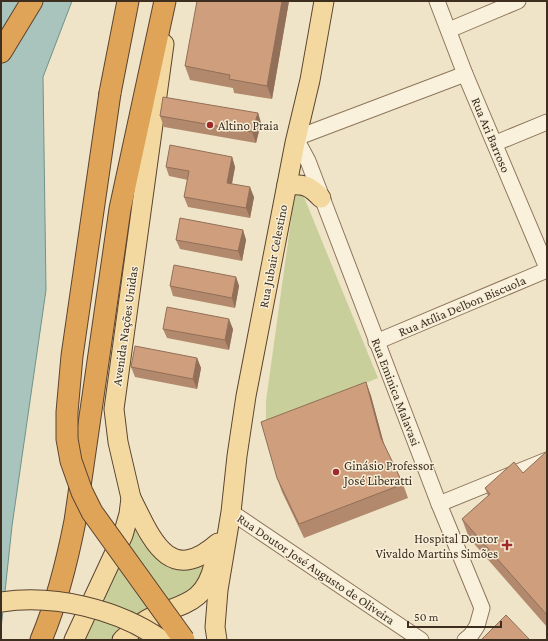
<svg xmlns="http://www.w3.org/2000/svg" width="548" height="641" viewBox="0 0 548 641" font-family="'Crimson Pro',serif">
	<style>
		.green { fill: #c9cf9b }
		.water { fill: #a9c4bc; stroke: #6f938a }
		.lines { fill: none; stroke-linecap: round; stroke-linejoin: round }
		.minor-casing { stroke: #8d765c; stroke-width: 17 }
		.major-casing { stroke: #5b4430; stroke-width: 21 }
		.highway-casing { stroke: #5b4430; stroke-width: 23 }
		.minor { stroke: #faf1dc; stroke-width: 15 }
		.major { stroke: #f3d9a0; stroke-width: 19 }
		.highway { stroke: #e0a458; stroke-width: 21 }
		.major-bridge-casing { stroke: #5b4430; stroke-width: 21; stroke-linecap: butt }
		.highway-bridge-casing { stroke: #5b4430; stroke-width: 23; stroke-linecap: butt }
		.major-bridge { stroke: #f3d9a0; stroke-width: 19 }
		.highway-bridge { stroke: #e0a458; stroke-width: 21 }
		.wall { fill: #b2896c }
		.shaded-wall { fill: #916f58 }
		.building { fill: #cf9f7d; stroke: #916f58 }
		.poi-dot { fill: #9e2a2b; stroke: #f7eed8; stroke-width: 1.5 }
		.labels { text-anchor: middle; dominant-baseline: central; stroke-width: 3; stroke-linejoin: round; paint-order: stroke }
		.poi-label { font-size: 13px; fill: #3d2e20; stroke: #f7eed8; text-anchor: start }
		.street-label { font-size: 13px; fill: #3d2e20; stroke: #f7eed8 }
	</style>
	<rect width="100%" height="100%" fill="#f0e4c8"/>
	<g class="green">
		<path d="M 295,191 L 304,197 L 378,378 L 266,423 L 266,401 Z"/>
		<path d="M 129,514 L 161,551 L 206,553 L 204,589 L 122,640 L 74,640 Z"/>
	</g>
	<path class="water" d="M 1,1 L 72,1 L 43,77 L 46,290 L 12,526 L 1,629 Z"/>
	<g class="lines">
		<g class="minor-casing">
			<g id="minor">
				<path d="M 437,1 L 465,74 L 547,268"/>
				<path d="M 449,30 L 518,1"/>
				<path d="M 296,138 L 465,74"/>
				<path d="M 295,143 L 300,146 L 308,161 L 439,504 L 482,608 L 477,626 L 471,635 L 465,640"/>
				<path d="M 496,143 L 547,122"/>
				<path d="M 376,342 L 547,270"/>
				<path d="M 439,504 L 547,460"/>
				<path d="M 231,512 L 421,640"/>
			</g>
		</g>
		<g class="major-casing">
			<g id="major">
				<path d="M 287,185 C 304,184 309,185 321,198"/>
				<path d="M 131,498 C 151,537 168,587 218,543"/>
				<path d="M 74,640 L 123,535 L 129,514 L 131,498 L 118,442 L 114,409 L 164,44"/>
				<path d="M 122,640 C 131,632 140,622 152,617 C 183,603 205,604 214,564"/>
				<path d="M 217,640 L 215,627 L 218,590 L 231,512 L 237,456 L 246,396 L 295,143 L 310,80 L 324,1"/>
			</g>
		</g>
		<g class="highway-casing">
			<g id="highway">
				<path d="M 1,52 L 32,1"/>
				<path d="M 110,93 L 128,1"/>
				<path d="M 41,640 C 57,602 67,562 75,521 L 120,209 L 165,1"/>
			</g>
		</g>
		<use href="#minor" class="minor"/>
		<use href="#major" class="major"/>
		<use href="#highway" class="highway"/>
		<g class="major-bridge-casing">
			<path id="major-bridge" d="M 1,602 C 54,594 118,609 162,640"/>
		</g>
		<g class="highway-bridge-casing">
			<path id="highway-bridge" d="M 110,93 L 72,356 L 67,412 L 67,439 L 71,461 L 82,492 L 92,512 L 184,640"/>
		</g>
		<use href="#major-bridge" class="major-bridge"/>
		<use href="#highway-bridge" class="highway-bridge"/>
	</g>
	<g class="wall">
		<path d="M 289,1 L 272,99 L 234,93 L 233,88 L 190,80 L 185,66 Z"/>
		<path d="M 258,113 L 261,123 L 256,143 L 164,127 L 160,116 Z"/>
		<path d="M 232,157 L 235,167 L 232,184 L 254,197 L 250,218 L 188,207 L 184,197 L 188,180 L 169,176 L 166,167 Z"/>
		<path d="M 243,230 L 246,240 L 242,261 L 180,249 L 176,240 Z"/>
		<path d="M 236,277 L 239,286 L 235,308 L 173,296 L 170,286 Z"/>
		<path d="M 163,329 L 233,329 L 229,350 L 167,338 Z"/>
		<path d="M 197,358 L 201,368 L 197,389 L 135,377 L 131,367 Z"/>
		<path d="M 366,382 L 371,396 L 384,444 L 403,484 L 408,498 L 304,538 L 282,492 L 277,478 Z"/>
		<path d="M 547,451 L 547,627 L 469,538 L 462,519 L 488,496 L 485,488 L 523,473 Z"/>
	</g>
	<g class="shaded-wall">
		<path d="M 282,1 L 289,1 L 272,99 L 267,86 Z"/>
		<path d="M 258,113 L 261,123 L 256,143 L 252,132 Z"/>
		<path d="M 232,157 L 235,167 L 230,193 L 227,183 Z"/>
		<path d="M 250,187 L 254,197 L 250,218 L 246,208 Z"/>
		<path d="M 243,230 L 246,240 L 242,261 L 238,251 Z"/>
		<path d="M 236,277 L 239,286 L 235,308 L 232,298 Z"/>
		<path d="M 229,319 L 233,329 L 229,350 L 225,340 Z"/>
		<path d="M 197,358 L 201,368 L 197,389 L 193,379 Z"/>
		<path d="M 366,382 L 371,396 L 386,452 L 381,438 Z"/>
	</g>
	<g class="building">
		<path d="M 197,1 L 282,1 L 267,86 L 229,79 L 230,75 L 185,66 Z"/>
		<path d="M 163,97 L 258,113 L 252,132 L 160,116 Z"/>
		<path d="M 170,145 L 232,157 L 227,183 L 250,187 L 246,208 L 184,197 L 189,171 L 166,167 Z"/>
		<path d="M 180,218 L 243,230 L 238,251 L 176,240 Z"/>
		<path d="M 174,265 L 236,277 L 232,298 L 170,286 Z"/>
		<path d="M 167,307 L 229,319 L 225,340 L 163,329 Z"/>
		<path d="M 135,346 L 197,358 L 193,379 L 131,367 Z"/>
		<path d="M 366,382 L 381,438 L 403,484 L 299,524 L 277,478 L 261,422 Z"/>
		<path d="M 547,451 L 547,615 L 462,519 L 490,494 L 485,488 L 514,462 L 523,473 Z"/>
		<path d="M 506,615 L 530,640 L 481,640 Z"/>
	</g>
	<g class="poi-dot">
		<circle cx="210" cy="125" r="4"/>
		<circle cx="336" cy="472" r="4"/>
		<path d="M505 539h4v4h4v4h-4v4h-4v-4h-4v-4h4z"/>
	</g>
	<g class="labels">
		<g class="poi-label">
			<text x="218" y="125">Altino Praia</text>
			<text x="344" y="465">Ginásio Professor<tspan x="344" dy="15">José Liberatti</tspan></text>
			<text x="498" y="538" text-anchor="end">Hospital Doutor<tspan x="498" dy="15">Vivaldo Martins Simões</tspan></text>
		</g>
		<g class="street-label">
			<text transform="translate(491 135) rotate(67)">Rua Ari Barroso</text>
			<text transform="translate(273 256) rotate(-79)">Rua Jubair Celestino</text>
			<text transform="translate(462 306) rotate(-23)">Rua Atília Delbon Biscuola</text>
			<text transform="translate(125 326) rotate(-82)">Avenida Nações Unidas</text>
			<text transform="translate(396 392) rotate(69)">Rua Eminica Malavasi</text>
			<text transform="translate(316 569) rotate(34)">Rua Doutor José Augusto de Oliveira</text>
		</g>
	</g>
	<rect width="548" height="641" fill="none" stroke="#3d2e20" stroke-width="4"/>
	<path d="M408 621v6h93v-6" fill="none" stroke="#3d2e20" stroke-width="2"/>
	<text x="414" y="621" font-size="12" fill="#3d2e20" stroke="#f7eed8" stroke-width="3" paint-order="stroke">50 m</text>
</svg>
